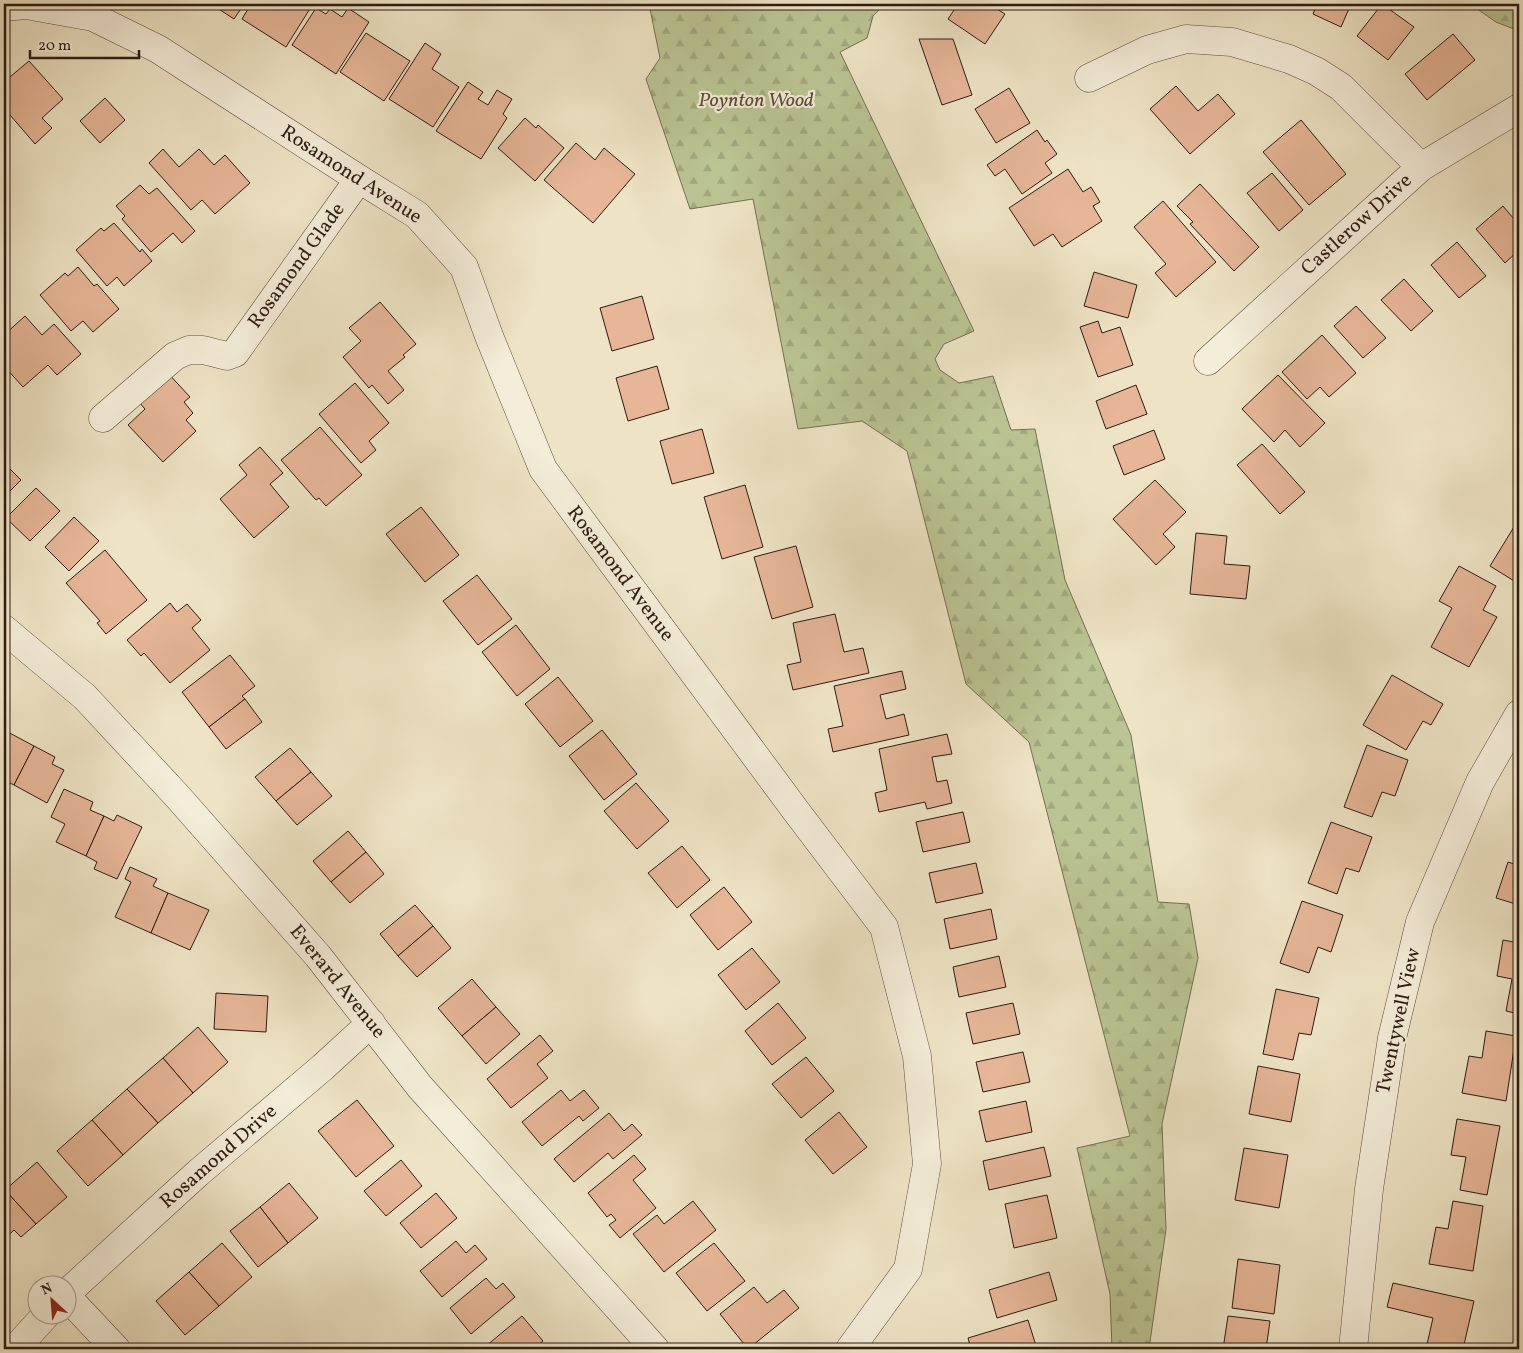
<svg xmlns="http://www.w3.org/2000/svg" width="1523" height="1353" viewBox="0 0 1523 1353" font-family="Vollkorn,serif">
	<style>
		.forest { fill: url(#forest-firs); stroke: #747053 }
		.building { fill: #e6b697; stroke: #2d1b13 }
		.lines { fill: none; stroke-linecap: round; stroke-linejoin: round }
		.minor-casing { stroke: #5d4d40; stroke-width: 29 }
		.minor { stroke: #f4edd9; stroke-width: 28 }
		.labels { text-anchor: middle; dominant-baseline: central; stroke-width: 4.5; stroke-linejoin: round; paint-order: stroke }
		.park-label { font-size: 20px; font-style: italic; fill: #584e39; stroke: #f4edd9 }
		.street-label { font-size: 20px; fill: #2d1b13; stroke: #f4edd9 }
	</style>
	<defs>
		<pattern id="forest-firs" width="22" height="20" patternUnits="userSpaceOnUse" patternTransform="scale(1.25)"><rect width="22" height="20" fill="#bbc493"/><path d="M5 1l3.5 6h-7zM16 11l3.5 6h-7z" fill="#a1a87e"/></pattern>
	</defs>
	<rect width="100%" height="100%" fill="#eee4c5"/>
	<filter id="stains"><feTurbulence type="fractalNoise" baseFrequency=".004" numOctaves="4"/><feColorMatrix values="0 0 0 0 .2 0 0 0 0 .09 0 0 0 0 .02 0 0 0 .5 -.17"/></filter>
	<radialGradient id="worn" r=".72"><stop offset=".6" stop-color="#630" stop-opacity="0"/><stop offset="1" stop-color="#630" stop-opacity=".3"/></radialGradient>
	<g class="forest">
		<path d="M 649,4 L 885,4 L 873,16 L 867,38 L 840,52 L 974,331 L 944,344 L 935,359 L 940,370 L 959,383 L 993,376 L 1011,430 L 1035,429 L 1065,580 L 1131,735 L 1158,902 L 1189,904 L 1198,958 L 1162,1124 L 1166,1229 L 1149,1349 L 1112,1349 L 1110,1294 L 1077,1148 L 1130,1136 L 1029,742 L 966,684 L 907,451 L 862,421 L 798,429 L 753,199 L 690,209 L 646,79 L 660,58 Z"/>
		<path d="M 1470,4 L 1519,4 L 1519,31 L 1496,22 Z"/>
	</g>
	<g class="building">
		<path d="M 211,4 L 244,4 L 234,19 Z"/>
		<path d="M 251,4 L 308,4 L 311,7 L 286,47 L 242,19 Z"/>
		<path d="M 958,4 L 989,4 L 1005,14 L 985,44 L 948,19 Z"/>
		<path d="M 1317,4 L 1351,4 L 1341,27 L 1313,14 Z"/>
		<path d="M 1382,4 L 1414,27 L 1388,60 L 1357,36 Z"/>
		<path d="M 316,8 L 326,14 L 330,9 L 342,17 L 348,8 L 369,22 L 336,74 L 292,45 Z"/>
		<path d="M 366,33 L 410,61 L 384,101 L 340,72 Z"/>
		<path d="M 1453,34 L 1475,60 L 1427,100 L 1405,74 Z"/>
		<path d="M 919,39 L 953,39 L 972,95 L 942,105 Z"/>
		<path d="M 425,43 L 441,54 L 432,69 L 459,87 L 433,127 L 389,99 Z"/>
		<path d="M 29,61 L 63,99 L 42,118 L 52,128 L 35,144 L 4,108 L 4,82 Z"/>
		<path d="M 468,82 L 483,92 L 478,99 L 488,105 L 497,90 L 512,99 L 503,114 L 507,118 L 481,159 L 436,131 Z"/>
		<path d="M 1176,86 L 1198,111 L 1218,94 L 1235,114 L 1190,154 L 1150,109 Z"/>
		<path d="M 1009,88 L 1030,123 L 996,143 L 975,109 Z"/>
		<path d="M 105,98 L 125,120 L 100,143 L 80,121 Z"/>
		<path d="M 525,118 L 536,128 L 538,125 L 564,148 L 535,181 L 498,148 Z"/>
		<path d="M 1301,120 L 1346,174 L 1309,205 L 1263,152 Z"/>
		<path d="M 1037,130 L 1045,142 L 1047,140 L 1057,154 L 1045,163 L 1052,173 L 1022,194 L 1005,169 L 995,176 L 987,165 Z"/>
		<path d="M 576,143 L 595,160 L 604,148 L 635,174 L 593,223 L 544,180 Z"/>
		<path d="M 163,149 L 179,167 L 199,149 L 214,165 L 225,155 L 250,183 L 215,214 L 202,200 L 191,210 L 149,163 Z"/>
		<path d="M 1068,169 L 1083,192 L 1091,187 L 1100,202 L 1093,206 L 1102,221 L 1062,247 L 1053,234 L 1034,246 L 1009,208 Z"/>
		<path d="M 1272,173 L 1303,210 L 1279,231 L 1247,193 Z"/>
		<path d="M 1200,184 L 1259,247 L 1234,271 L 1190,224 L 1193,222 L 1177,206 Z"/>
		<path d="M 140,185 L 149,194 L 157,188 L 195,231 L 182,243 L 173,233 L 151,252 L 122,219 L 125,216 L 116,206 Z"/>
		<path d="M 1163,201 L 1216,262 L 1176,297 L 1155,273 L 1166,264 L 1134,227 Z"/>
		<path d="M 1503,206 L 1519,225 L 1519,250 L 1505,263 L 1476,229 Z"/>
		<path d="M 114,223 L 140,252 L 142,249 L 152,261 L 124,286 L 117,277 L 107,286 L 76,250 L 101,228 L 104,231 Z"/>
		<path d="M 1457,242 L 1486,276 L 1459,298 L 1431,265 Z"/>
		<path d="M 78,267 L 94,286 L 97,284 L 119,309 L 93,332 L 83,321 L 71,331 L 40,295 L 65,273 L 68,276 Z"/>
		<path d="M 1094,272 L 1137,285 L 1128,318 L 1084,306 Z"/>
		<path d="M 1404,279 L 1433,311 L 1411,331 L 1381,300 Z"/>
		<path d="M 642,296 L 654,339 L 612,351 L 600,308 Z"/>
		<path d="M 380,302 L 416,344 L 403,355 L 405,357 L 388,371 L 404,390 L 388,404 L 372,385 L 369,388 L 343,357 L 361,341 L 349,328 Z"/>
		<path d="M 1356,306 L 1386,338 L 1363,358 L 1334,326 Z"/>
		<path d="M 25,316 L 42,335 L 54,324 L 81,354 L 57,375 L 48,365 L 23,387 L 4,366 L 4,335 Z"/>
		<path d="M 1098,321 L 1102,333 L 1120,327 L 1133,365 L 1098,377 L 1080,327 Z"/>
		<path d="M 1322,335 L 1356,373 L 1329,397 L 1320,387 L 1307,399 L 1282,372 Z"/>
		<path d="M 657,366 L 669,409 L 628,421 L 616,378 Z"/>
		<path d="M 166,371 L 190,397 L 184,402 L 193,413 L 186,420 L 196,431 L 163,462 L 128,425 L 145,409 L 136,399 Z"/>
		<path d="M 1278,375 L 1325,423 L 1300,447 L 1285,430 L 1274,442 L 1242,409 Z"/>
		<path d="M 355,383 L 389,423 L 369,441 L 376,450 L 361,463 L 319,414 Z"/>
		<path d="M 1136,385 L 1147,414 L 1106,429 L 1096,401 Z"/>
		<path d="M 320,427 L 362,475 L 326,506 L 319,498 L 316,500 L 281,460 Z"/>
		<path d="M 702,429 L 714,473 L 672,484 L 660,441 Z"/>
		<path d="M 1154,430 L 1165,459 L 1124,475 L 1113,446 Z"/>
		<path d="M 1262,444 L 1305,492 L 1280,514 L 1237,465 Z"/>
		<path d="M 260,447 L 283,473 L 270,484 L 289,507 L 254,538 L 220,499 L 247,475 L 239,465 Z"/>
		<path d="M 4,463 L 21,480 L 4,497 Z"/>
		<path d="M 1155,480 L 1186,512 L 1163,534 L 1175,547 L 1156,565 L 1113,519 Z"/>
		<path d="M 745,485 L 763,547 L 722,559 L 704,497 Z"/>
		<path d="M 36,488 L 60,511 L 30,541 L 6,518 Z"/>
		<path d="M 421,507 L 459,555 L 425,582 L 386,534 Z"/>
		<path d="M 74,517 L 99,541 L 69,571 L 45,547 Z"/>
		<path d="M 1517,522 L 1519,524 L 1519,584 L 1490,566 Z"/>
		<path d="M 1196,533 L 1227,536 L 1224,564 L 1250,566 L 1246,599 L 1190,594 Z"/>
		<path d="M 796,546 L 813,607 L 772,619 L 754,557 Z"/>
		<path d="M 105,550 L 147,600 L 106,634 L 97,623 L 100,621 L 66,583 Z"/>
		<path d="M 1459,566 L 1496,586 L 1483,610 L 1497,617 L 1469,667 L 1431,647 L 1452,608 L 1439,601 Z"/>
		<path d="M 477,575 L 512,619 L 478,645 L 443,601 Z"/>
		<path d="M 170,603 L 177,612 L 187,604 L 201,620 L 192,628 L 210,650 L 170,683 L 144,653 L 141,656 L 127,640 Z"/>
		<path d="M 835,614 L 844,652 L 863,648 L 869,673 L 793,690 L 787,665 L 801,662 L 793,623 Z"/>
		<path d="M 516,625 L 550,669 L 517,696 L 482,652 Z"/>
		<path d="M 230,655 L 255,686 L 242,696 L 245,699 L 209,727 L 182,692 Z"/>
		<path d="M 902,671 L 906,689 L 880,695 L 886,719 L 904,714 L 909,735 L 833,752 L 828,729 L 843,726 L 834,686 Z"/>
		<path d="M 1392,675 L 1443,704 L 1431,725 L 1423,721 L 1406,750 L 1363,725 Z"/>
		<path d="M 558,677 L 593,721 L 560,747 L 525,704 Z"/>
		<path d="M 245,699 L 262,722 L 226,749 L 209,727 Z"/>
		<path d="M 4,730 L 34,746 L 14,785 L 4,780 Z"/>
		<path d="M 602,730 L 637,774 L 604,800 L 569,756 Z"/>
		<path d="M 947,734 L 952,754 L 932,757 L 937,782 L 947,780 L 952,803 L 927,809 L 925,802 L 879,812 L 875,793 L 887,790 L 879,749 Z"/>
		<path d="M 1367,745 L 1408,760 L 1395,796 L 1382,792 L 1372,817 L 1344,807 Z"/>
		<path d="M 34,746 L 55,757 L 52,764 L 64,770 L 47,803 L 14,785 Z"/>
		<path d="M 290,748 L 311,772 L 276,801 L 255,777 Z"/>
		<path d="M 311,772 L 332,796 L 297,825 L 276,801 Z"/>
		<path d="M 636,783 L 669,821 L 637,849 L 604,811 Z"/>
		<path d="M 64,789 L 93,802 L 90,810 L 104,816 L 86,856 L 56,842 L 65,824 L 51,817 Z"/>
		<path d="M 963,812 L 970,842 L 923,852 L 916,822 Z"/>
		<path d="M 117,815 L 142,827 L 117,879 L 94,869 L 97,862 L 86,856 L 104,816 L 114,821 Z"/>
		<path d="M 1331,822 L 1372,837 L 1359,872 L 1346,868 L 1337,894 L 1308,883 Z"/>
		<path d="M 348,831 L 366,852 L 331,882 L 313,861 Z"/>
		<path d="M 682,846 L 710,880 L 677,908 L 648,873 Z"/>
		<path d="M 366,852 L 384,874 L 350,903 L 331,882 Z"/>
		<path d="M 1519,860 L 1519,905 L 1496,898 L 1508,862 L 1517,865 Z"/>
		<path d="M 976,863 L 983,893 L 936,903 L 929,873 Z"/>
		<path d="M 130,867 L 157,879 L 153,886 L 168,893 L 151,933 L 115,917 L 131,882 L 125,879 Z"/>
		<path d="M 724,887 L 752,922 L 718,950 L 690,915 Z"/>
		<path d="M 168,893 L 209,910 L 190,950 L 151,933 Z"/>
		<path d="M 1302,901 L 1343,915 L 1331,952 L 1318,947 L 1309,973 L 1280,963 Z"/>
		<path d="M 415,905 L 433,926 L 398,956 L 380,934 Z"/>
		<path d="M 991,909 L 997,939 L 950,949 L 944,919 Z"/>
		<path d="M 433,926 L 451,948 L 417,977 L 398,956 Z"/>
		<path d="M 1503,940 L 1519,943 L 1519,1014 L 1506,1011 L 1512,979 L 1497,976 Z"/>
		<path d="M 752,948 L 780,982 L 746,1010 L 718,975 Z"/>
		<path d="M 999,956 L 1006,987 L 959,997 L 953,967 Z"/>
		<path d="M 472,979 L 496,1007 L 462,1036 L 438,1008 Z"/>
		<path d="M 1276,989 L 1319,998 L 1311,1035 L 1299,1033 L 1293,1060 L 1263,1054 Z"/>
		<path d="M 216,993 L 268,996 L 266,1032 L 214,1029 Z"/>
		<path d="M 778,1003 L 806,1038 L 772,1065 L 745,1031 Z"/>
		<path d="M 1013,1003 L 1020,1034 L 973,1044 L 966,1013 Z"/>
		<path d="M 496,1007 L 520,1034 L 486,1064 L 462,1036 Z"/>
		<path d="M 198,1027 L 228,1062 L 193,1093 L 163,1058 Z"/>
		<path d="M 1486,1031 L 1516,1036 L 1506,1101 L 1462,1093 L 1469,1056 L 1482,1058 Z"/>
		<path d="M 540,1035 L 553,1051 L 537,1064 L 548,1078 L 511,1108 L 487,1079 Z"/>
		<path d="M 1023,1052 L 1030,1082 L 983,1092 L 976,1062 Z"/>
		<path d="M 806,1057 L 834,1091 L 801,1118 L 772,1084 Z"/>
		<path d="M 163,1058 L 193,1093 L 158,1123 L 127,1089 Z"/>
		<path d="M 1258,1066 L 1300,1074 L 1291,1122 L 1249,1114 Z"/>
		<path d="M 127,1089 L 158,1123 L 123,1155 L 92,1120 Z"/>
		<path d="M 561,1090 L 570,1101 L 584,1090 L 599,1108 L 583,1121 L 579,1116 L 542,1146 L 522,1122 Z"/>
		<path d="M 357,1100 L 394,1146 L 356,1177 L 318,1131 Z"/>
		<path d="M 1026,1101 L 1032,1132 L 986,1142 L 979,1111 Z"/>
		<path d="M 839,1112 L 867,1147 L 833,1174 L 805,1140 Z"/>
		<path d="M 609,1113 L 624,1131 L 632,1124 L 642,1135 L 613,1159 L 608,1153 L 574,1182 L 554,1159 Z"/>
		<path d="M 1457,1119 L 1500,1126 L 1487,1195 L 1460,1190 L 1466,1157 L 1451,1155 Z"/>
		<path d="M 92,1120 L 123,1155 L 88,1186 L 57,1151 Z"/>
		<path d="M 1044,1147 L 1051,1176 L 989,1190 L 983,1161 Z"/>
		<path d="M 1244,1148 L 1288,1155 L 1279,1208 L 1235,1200 Z"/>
		<path d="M 634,1155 L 646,1169 L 633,1180 L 656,1208 L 620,1238 L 609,1225 L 616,1220 L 611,1214 L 607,1217 L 588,1193 Z"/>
		<path d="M 401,1160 L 422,1186 L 386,1216 L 364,1191 Z"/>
		<path d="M 37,1162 L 67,1197 L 36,1224 L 5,1190 Z"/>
		<path d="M 289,1183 L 318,1218 L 288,1243 L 260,1207 Z"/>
		<path d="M 5,1190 L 36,1224 L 21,1237 L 14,1230 L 4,1239 L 4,1191 Z"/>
		<path d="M 436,1193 L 457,1218 L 421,1248 L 400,1223 Z"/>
		<path d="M 1047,1195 L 1057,1238 L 1014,1248 L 1005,1204 Z"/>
		<path d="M 693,1201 L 716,1230 L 664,1272 L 633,1234 L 657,1215 L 664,1224 Z"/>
		<path d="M 1453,1201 L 1483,1206 L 1473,1271 L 1429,1264 L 1436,1227 L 1448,1229 Z"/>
		<path d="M 260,1207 L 288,1243 L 258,1267 L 230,1231 Z"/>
		<path d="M 456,1241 L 466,1253 L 475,1245 L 487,1259 L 442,1297 L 420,1271 Z"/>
		<path d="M 222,1243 L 252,1277 L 219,1306 L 189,1272 Z"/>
		<path d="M 714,1243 L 745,1281 L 707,1311 L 676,1273 Z"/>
		<path d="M 1238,1259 L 1280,1265 L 1274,1314 L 1232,1308 Z"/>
		<path d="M 189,1272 L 219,1306 L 185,1335 L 156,1301 Z"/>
		<path d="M 1049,1272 L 1057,1300 L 997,1318 L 989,1290 Z"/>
		<path d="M 486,1278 L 496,1289 L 503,1283 L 515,1297 L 471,1334 L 450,1308 Z"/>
		<path d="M 1393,1283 L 1474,1301 L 1463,1349 L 1426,1349 L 1433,1318 L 1387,1307 Z"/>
		<path d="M 754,1287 L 767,1303 L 784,1290 L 799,1308 L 748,1349 L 720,1314 Z"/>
		<path d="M 522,1316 L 543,1341 L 534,1349 L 489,1349 L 486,1346 Z"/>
		<path d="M 1228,1316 L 1270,1321 L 1266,1349 L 1223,1349 Z"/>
		<path d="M 1028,1320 L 1037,1349 L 971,1349 L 968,1338 Z"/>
	</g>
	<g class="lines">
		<g class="minor-casing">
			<g id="minor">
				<path d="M 4,7 L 26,5 L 93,17 L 158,49 L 359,179 L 417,215 L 464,267 L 489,336 L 543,469 L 796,811 L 884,927 L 917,1056 L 927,1164 L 908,1269 L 850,1349"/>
				<path d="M 1089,78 L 1147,50 L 1186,39 L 1232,42 L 1289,59 L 1316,71 L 1341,87 L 1421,167"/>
				<path d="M 1208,361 L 1421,167 L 1519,108"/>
				<path d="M 103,418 L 175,356 L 189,350 L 203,350 L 227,356 L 235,353 L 359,179"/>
				<path d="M 4,629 L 85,697 L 178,797 L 318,956 L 420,1087 L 655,1349"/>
				<path d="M 68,1292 L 198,1173 L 323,1067 L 371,1023"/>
				<path d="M 68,1298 L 116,1349"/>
				<path d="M 15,1349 L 45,1316"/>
				<path d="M 1353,1349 L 1369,1189 L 1392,1038 L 1420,922 L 1480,782 L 1519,714"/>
			</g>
		</g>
		<use href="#minor" class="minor"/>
	</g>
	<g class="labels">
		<g class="park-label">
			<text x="756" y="101">Poynton Wood</text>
		</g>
		<g class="street-label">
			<text transform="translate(351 175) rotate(33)">Rosamond Avenue</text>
			<text transform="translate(1357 225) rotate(-42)">Castlerow Drive</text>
			<text transform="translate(297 266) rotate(-54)">Rosamond Glade</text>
			<text transform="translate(620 574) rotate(53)">Rosamond Avenue</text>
			<text transform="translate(337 982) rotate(51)">Everard Avenue</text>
			<text transform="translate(1399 1021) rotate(-78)">Twentywell View</text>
			<text transform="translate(219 1157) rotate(-41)">Rosamond Drive</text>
		</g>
	</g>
	<rect width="1523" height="1353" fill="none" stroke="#eee4c5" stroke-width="20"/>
	<rect x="5" y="5" width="1513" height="1343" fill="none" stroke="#2d1b13" stroke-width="2.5"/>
	<rect x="10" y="10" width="1503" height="1333" fill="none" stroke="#2d1b13"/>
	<g transform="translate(52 1300) rotate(334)"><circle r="24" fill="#f4edd9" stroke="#a4998a"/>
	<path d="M0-4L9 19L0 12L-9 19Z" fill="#8f2418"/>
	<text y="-8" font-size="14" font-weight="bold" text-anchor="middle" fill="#2d1b13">N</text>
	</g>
	<path d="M30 50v8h109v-8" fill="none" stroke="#2d1b13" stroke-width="2.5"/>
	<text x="38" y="50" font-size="15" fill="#2d1b13" stroke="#f4edd9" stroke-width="4" paint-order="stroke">20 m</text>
	<rect width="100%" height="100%" filter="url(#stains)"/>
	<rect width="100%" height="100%" fill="url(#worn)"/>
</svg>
